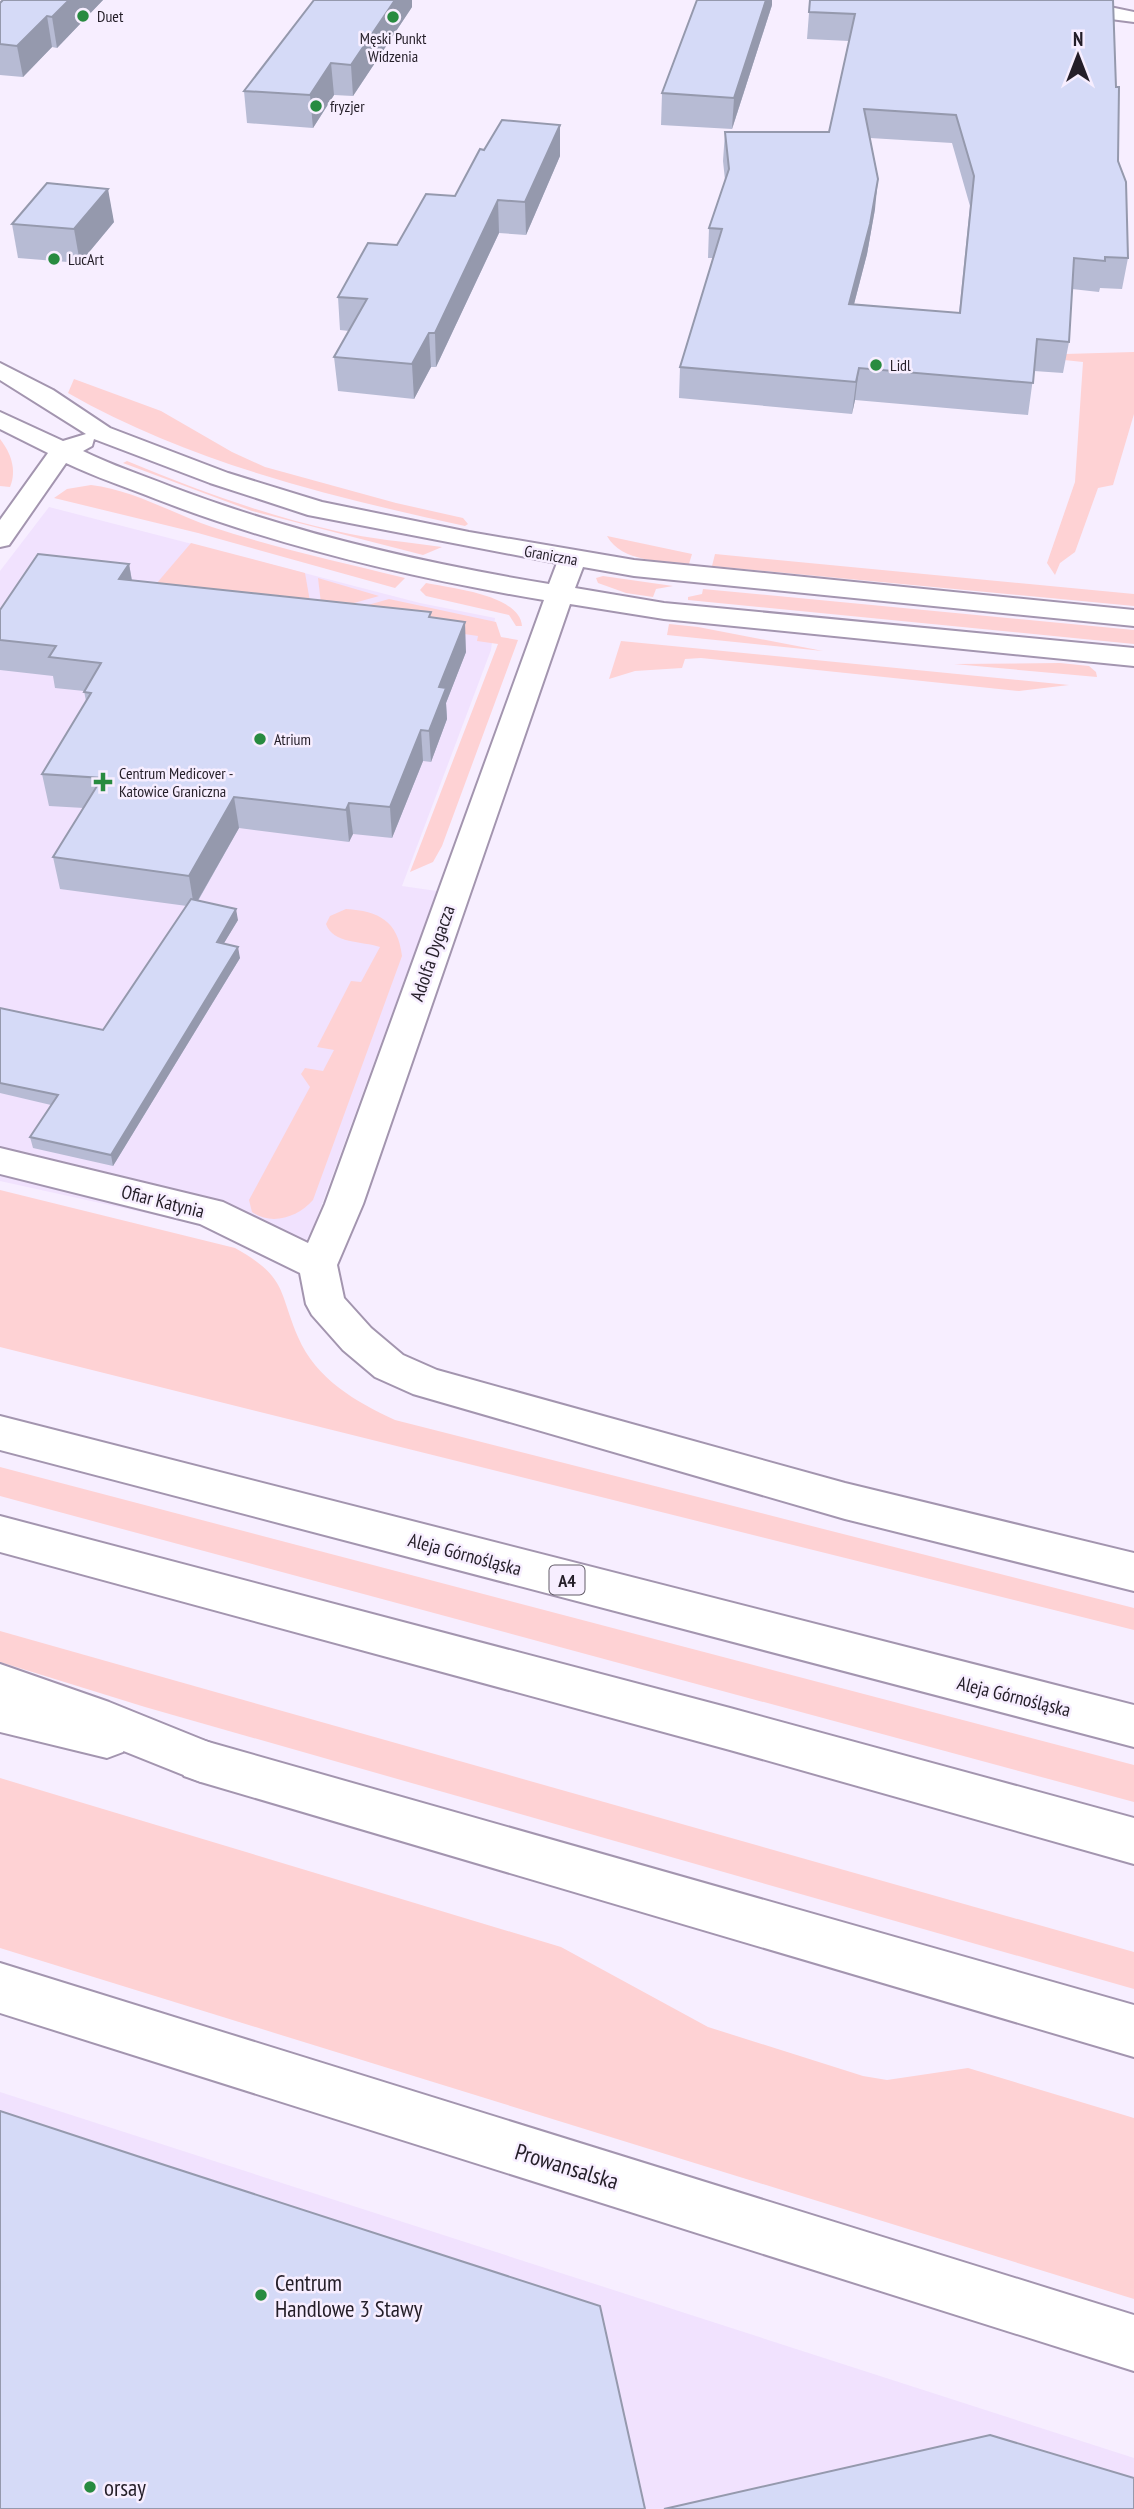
<svg xmlns="http://www.w3.org/2000/svg" width="1134" height="2509" viewBox="0 0 1134 2509" font-family="'PT Sans Narrow',sans-serif">
	<style>
		.built { fill: #f1e2fe }
		.green { fill: #fed2d4 }
		.lines { fill: none; stroke-linecap: round; stroke-linejoin: round }
		.minor-casing { stroke: #a395af; stroke-width: 4 }
		.major-casing { stroke: #a395af; stroke-width: 4 }
		.highway-casing { stroke: #a395af; stroke-width: 4 }
		.minor { fill: #fff; fill-rule: evenodd }
		.major { fill: #fff; fill-rule: evenodd }
		.highway { fill: #fff; fill-rule: evenodd }
		.wall { fill: #b7bbd4; fill-rule: evenodd }
		.shaded-wall { fill: #9599ad }
		.building { fill: #d5daf7; stroke: #9599ad; stroke-width: 2; fill-rule: evenodd }
		.poi-dot { fill: #288b40; stroke: #f7eeff; stroke-width: 2.5 }
		.labels { text-anchor: middle; dominant-baseline: central; stroke-width: 5; stroke-linejoin: round; paint-order: stroke }
		.far-poi-label { font-size: 16px; fill: #241e28; stroke: #f7eeff; text-anchor: start }
		.far-street-label { font-size: 16px; fill: #241e28; stroke: #f7eeff }
		.shield { fill: #f7eeff; stroke: #635c68; stroke-width: 2 }
		.shield-label { font-size: 18px; font-weight: bold; fill: #241e28 }
		.street-label { font-size: 19px; fill: #241e28; stroke: #f7eeff }
		.near-street-label { font-size: 23px; fill: #241e28; stroke: #f7eeff }
		.near-poi-label { font-size: 23px; fill: #241e28; stroke: #f7eeff; text-anchor: start }
	</style>
	<rect width="100%" height="100%" fill="#f7eeff"/>
	<g class="built">
		<path d="M 49,507 L 420,603 L 495,618 L 491,650 L 402,886 L 437,891 L 315,1223 L 293,1268 L 214,1228 L 0,1181 L 0,571 Z"/>
		<path d="M 0,2092 L 1134,2458 L 1134,2509 L 0,2509 Z"/>
	</g>
	<g class="green">
		<path d="M 1134,352 L 1134,414 L 1113,485 L 1098,488 L 1075,552 L 1060,563 L 1055,575 L 1047,563 L 1075,482 L 1083,362 L 1064,360 L 1065,354 Z"/>
		<path d="M 74,379 L 161,411 L 232,452 L 265,467 L 396,503 L 463,518 L 468,524 L 465,526 C 328,496 191,463 68,393 Z"/>
		<path d="M 0,439 C 11,453 17,470 10,487 L 0,486 Z"/>
		<path d="M 127,461 C 195,489 264,515 336,531 C 370,539 407,542 442,547 L 423,555 L 252,511 L 123,463 Z"/>
		<path d="M 91,485 C 133,490 172,513 212,527 C 275,548 340,562 405,578 L 395,588 L 198,533 L 54,498 L 67,489 Z"/>
		<path d="M 607,536 L 692,554 L 689,564 C 662,560 622,563 607,536 Z"/>
		<path d="M 191,543 L 305,573 L 312,613 L 139,604 Z"/>
		<path d="M 715,554 L 1134,594 L 1134,606 L 712,566 Z"/>
		<path d="M 603,576 L 673,586 L 656,589 L 653,597 L 626,593 L 598,583 L 596,578 Z"/>
		<path d="M 318,578 L 379,596 L 322,612 Z"/>
		<path d="M 426,583 C 451,588 520,595 522,626 L 516,626 L 509,615 L 426,596 L 420,590 Z"/>
		<path d="M 703,589 L 1134,630 L 1134,644 L 688,600 L 688,597 L 702,594 Z"/>
		<path d="M 389,599 L 496,622 L 501,637 L 518,640 L 442,846 L 433,862 L 410,872 L 498,644 L 477,641 L 478,636 L 333,615 Z"/>
		<path d="M 669,624 L 698,627 L 823,651 L 667,635 Z"/>
		<path d="M 621,641 L 1069,685 L 1019,691 L 701,658 L 685,659 L 682,668 L 635,671 L 609,679 Z"/>
		<path d="M 1060,663 L 1089,666 L 1096,672 L 1097,677 L 954,664 Z"/>
		<path d="M 346,909 C 379,911 398,921 402,956 L 313,1200 C 298,1217 272,1226 252,1212 L 249,1200 L 310,1087 L 301,1074 L 305,1068 L 323,1071 L 334,1050 L 317,1047 L 351,981 L 361,982 L 380,947 C 362,941 333,944 326,924 L 330,916 Z"/>
		<path d="M 0,1190 L 235,1248 C 287,1277 278,1290 298,1337 C 316,1379 356,1402 395,1420 L 1134,1608 L 1134,1630 L 0,1347 Z"/>
		<path d="M 0,1467 L 1134,1765 L 1134,1802 L 0,1496 Z"/>
		<path d="M 0,1631 L 1134,1952 L 1134,1989 L 145,1707 L 0,1662 Z"/>
		<path d="M 0,1778 L 561,1947 L 708,2027 L 863,2076 L 887,2080 L 968,2068 L 1134,2118 L 1134,2299 L 0,1948 Z"/>
	</g>
	<g class="lines">
		<g class="minor-casing">
			<g id="minor">
				<path d="M 1062,3 L 1105,6 L 1134,12 L 1134,22 L 1056,12 L 1053,8 Z"/>
				<path d="M 0,363 L 53,390 L 110,428 L 228,473 L 322,502 L 469,532 L 634,560 L 1134,610 L 1134,626 L 634,576 L 583,567 L 575,588 L 664,603 L 1134,648 L 1134,666 L 664,619 L 570,604 L 363,1204 L 337,1265 L 344,1298 L 371,1328 L 403,1355 L 437,1370 L 845,1483 L 1134,1553 L 1134,1591 L 845,1519 L 413,1394 L 375,1377 L 343,1350 L 312,1315 L 306,1304 L 300,1273 L 200,1224 L 0,1174 L 0,1148 L 223,1202 L 308,1243 L 325,1204 L 544,600 C 412,578 280,547 156,499 C 126,487 95,477 66,463 L 9,545 L 0,547 L 0,520 L 48,453 L 0,429 L 0,412 L 63,441 L 86,434 L 0,380 ZM 94,439 L 210,483 L 308,515 L 557,563 L 549,584 C 421,563 293,533 172,487 C 142,475 111,465 83,451 L 92,446 Z"/>
				<path d="M 0,1690 L 107,1716 L 123,1722 L 130,1737 L 123,1752 L 107,1758 L 0,1732 Z"/>
				<path d="M 0,1963 L 1134,2315 L 1134,2371 L 0,2013 Z"/>
			</g>
		</g>
		<g class="major-casing">
			<path id="major" d="M 201,1740 L 1134,2005 L 1134,2057 L 201,1782 L 184,1776 L 178,1761 L 184,1746 Z"/>
		</g>
		<g class="highway-casing">
			<g id="highway">
				<path d="M 0,1416 L 1134,1705 L 1134,1747 L 0,1450 Z"/>
				<path d="M 0,1516 L 730,1708 L 1134,1818 L 1134,1864 L 730,1750 L 0,1552 Z"/>
				<path d="M 0,1664 L 109,1702 L 218,1746 L 224,1761 L 218,1776 L 201,1782 L 81,1734 L 0,1704 Z"/>
			</g>
		</g>
		<use href="#minor" class="minor"/>
		<use href="#major" class="major"/>
		<use href="#highway" class="highway"/>
	</g>
	<g class="wall">
		<path d="M 3,0 L 103,0 L 57,48 L 52,47 L 23,77 L 0,75 L 0,3 Z"/>
		<path d="M 339,0 L 412,0 L 412,7 L 353,96 L 334,95 L 313,128 L 247,123 L 244,91 Z"/>
		<path d="M 810,0 L 1113,0 L 1118,161 L 1128,258 L 1122,289 L 1100,288 L 1099,292 L 1072,289 L 1069,342 L 1063,373 L 1034,371 L 1028,415 L 855,400 L 852,414 L 679,398 L 680,367 L 713,258 L 708,258 L 709,228 L 725,180 L 723,161 L 725,132 L 829,132 L 849,41 L 807,39 ZM 870,138 L 952,143 L 970,206 L 959,313 L 854,304 L 867,254 L 875,209 Z"/>
		<path d="M 772,5 L 732,129 L 661,125 L 662,93 Z"/>
		<path d="M 560,125 L 560,156 L 526,235 L 499,233 L 436,367 L 431,367 L 414,399 L 338,391 L 334,357 L 349,331 L 340,330 L 338,297 L 455,196 L 484,150 Z"/>
		<path d="M 114,222 L 80,263 L 18,258 L 12,224 Z"/>
		<path d="M 129,564 L 132,580 L 432,617 L 466,652 L 446,703 L 447,719 L 431,762 L 423,761 L 392,838 L 353,834 L 349,842 L 239,828 L 198,901 L 238,920 L 224,943 L 240,958 L 113,1166 L 33,1148 L 30,1137 L 51,1105 L 0,1093 L 0,1008 L 103,1030 L 187,906 L 60,889 L 53,857 L 84,808 L 49,806 L 42,774 L 86,701 L 84,691 L 55,688 L 53,676 L 0,670 L 0,610 Z"/>
	</g>
	<g class="shaded-wall">
		<path d="M 69,0 L 103,0 L 57,48 L 52,17 Z"/>
		<path d="M 395,0 L 412,0 L 412,7 L 353,96 L 351,65 Z"/>
		<path d="M 766,0 L 772,0 L 772,5 L 732,129 L 734,98 Z"/>
		<path d="M 47,16 L 52,47 L 23,77 L 17,46 Z"/>
		<path d="M 331,63 L 334,95 L 313,128 L 310,95 Z"/>
		<path d="M 560,125 L 560,156 L 526,235 L 525,202 Z"/>
		<path d="M 878,179 L 875,209 L 867,254 L 846,335 L 849,304 Z"/>
		<path d="M 108,189 L 114,222 L 80,263 L 74,229 Z"/>
		<path d="M 498,200 L 499,233 L 436,367 L 435,333 Z"/>
		<path d="M 429,333 L 431,367 L 414,399 L 412,364 Z"/>
		<path d="M 859,368 L 855,400 L 852,414 L 856,382 Z"/>
		<path d="M 129,564 L 134,594 L 119,579 Z"/>
		<path d="M 465,622 L 466,652 L 446,703 L 447,719 L 431,762 L 429,731 L 439,687 Z"/>
		<path d="M 421,730 L 423,761 L 392,838 L 390,807 Z"/>
		<path d="M 234,797 L 239,828 L 194,907 L 189,876 Z"/>
		<path d="M 349,803 L 353,834 L 349,842 L 346,810 Z"/>
		<path d="M 236,909 L 238,920 L 218,953 L 217,942 Z"/>
		<path d="M 238,947 L 240,958 L 113,1166 L 111,1155 Z"/>
	</g>
	<g class="building">
		<path d="M 3,0 L 69,0 L 52,17 L 47,16 L 17,46 L 0,44 L 0,3 Z"/>
		<path d="M 314,0 L 395,0 L 351,65 L 331,63 L 310,95 L 244,91 Z"/>
		<path d="M 697,0 L 766,0 L 734,98 L 662,93 Z"/>
		<path d="M 810,0 L 1113,0 L 1116,87 L 1119,87 L 1118,161 L 1126,182 L 1128,258 L 1105,257 L 1105,261 L 1074,258 L 1069,342 L 1037,339 L 1033,383 L 859,368 L 856,382 L 680,367 L 722,229 L 709,228 L 729,169 L 725,132 L 829,132 L 855,14 L 809,12 ZM 864,109 L 956,115 L 974,176 L 960,313 L 849,304 L 870,224 L 878,179 Z"/>
		<path d="M 502,120 L 560,125 L 525,202 L 498,200 L 435,333 L 429,333 L 412,364 L 334,357 L 367,299 L 338,297 L 368,243 L 397,245 L 426,194 L 455,196 L 480,149 L 484,150 Z"/>
		<path d="M 47,183 L 108,189 L 74,229 L 12,224 Z"/>
		<path d="M 38,554 L 129,564 L 119,579 L 431,612 L 429,617 L 465,622 L 439,687 L 446,688 L 429,731 L 421,730 L 390,807 L 349,803 L 346,810 L 234,797 L 189,876 L 53,857 L 102,778 L 42,774 L 91,693 L 84,692 L 101,663 L 49,657 L 56,646 L 0,640 L 0,610 Z"/>
		<path d="M 191,899 L 236,909 L 217,942 L 238,947 L 111,1155 L 30,1137 L 58,1095 L 0,1083 L 0,1008 L 103,1030 Z"/>
		<path d="M 0,2111 L 143,2158 L 600,2306 L 645,2509 L 0,2509 Z"/>
		<path d="M 990,2435 L 1134,2478 L 1134,2509 L 664,2509 Z"/>
	</g>
	<g class="poi-dot">
		<circle cx="83" cy="16" r="7"/>
		<circle cx="393" cy="17" r="7"/>
		<circle cx="316" cy="106" r="7"/>
		<circle cx="54" cy="259" r="7"/>
		<circle cx="876" cy="365" r="7"/>
		<circle cx="260" cy="739" r="7"/>
		<path d="M99.5 771.5h7v7h7v7h-7v7h-7v-7h-7v-7h7z"/>
		<circle cx="261" cy="2295" r="7"/>
		<circle cx="90" cy="2487" r="7"/>
	</g>
	<g class="labels">
		<g class="far-poi-label">
			<text x="97" y="16">Duet</text>
			<text x="393" y="38" text-anchor="middle">Męski Punkt<tspan x="393" dy="18">Widzenia</tspan></text>
			<text x="330" y="106">fryzjer</text>
			<text x="68" y="259">LucArt</text>
			<text x="890" y="365">Lidl</text>
			<text x="274" y="739">Atrium</text>
			<text x="119" y="773">Centrum Medicover -<tspan x="119" dy="18">Katowice Graniczna</tspan></text>
		</g>
		<g class="far-street-label">
			<text transform="translate(551 555) rotate(10)">Graniczna</text>
		</g>
		<rect class="shield" x="549.5" y="1565.5" width="35" height="29" rx="5"/>
		<g class="shield-label">
			<text x="567" y="1580">A4</text>
		</g>
		<g class="street-label">
			<text transform="translate(432 953) rotate(-71)">Adolfa Dygacza</text>
			<text transform="translate(163 1201) rotate(14)">Ofiar Katynia</text>
			<text transform="translate(465 1554) rotate(15)">Aleja Górnośląska</text>
			<text transform="translate(1014 1696) rotate(14)">Aleja Górnośląska</text>
		</g>
		<g class="near-street-label">
			<text transform="translate(567 2166) rotate(17)">Prowansalska</text>
		</g>
		<g class="near-poi-label">
			<text x="275" y="2282">Centrum<tspan x="275" dy="26">Handlowe 3 Stawy</tspan></text>
			<text x="104" y="2487">orsay</text>
		</g>
	</g>
	<g transform="translate(1078 56)" stroke="#f7eeff" stroke-width="5" paint-order="stroke">
	<path d="M0-5L12 26L0 18L-12 26Z" fill="#241e28"/>
	<text y="-10" font-size="19" font-weight="bold" text-anchor="middle" fill="#241e28">N</text>
	</g>
</svg>
